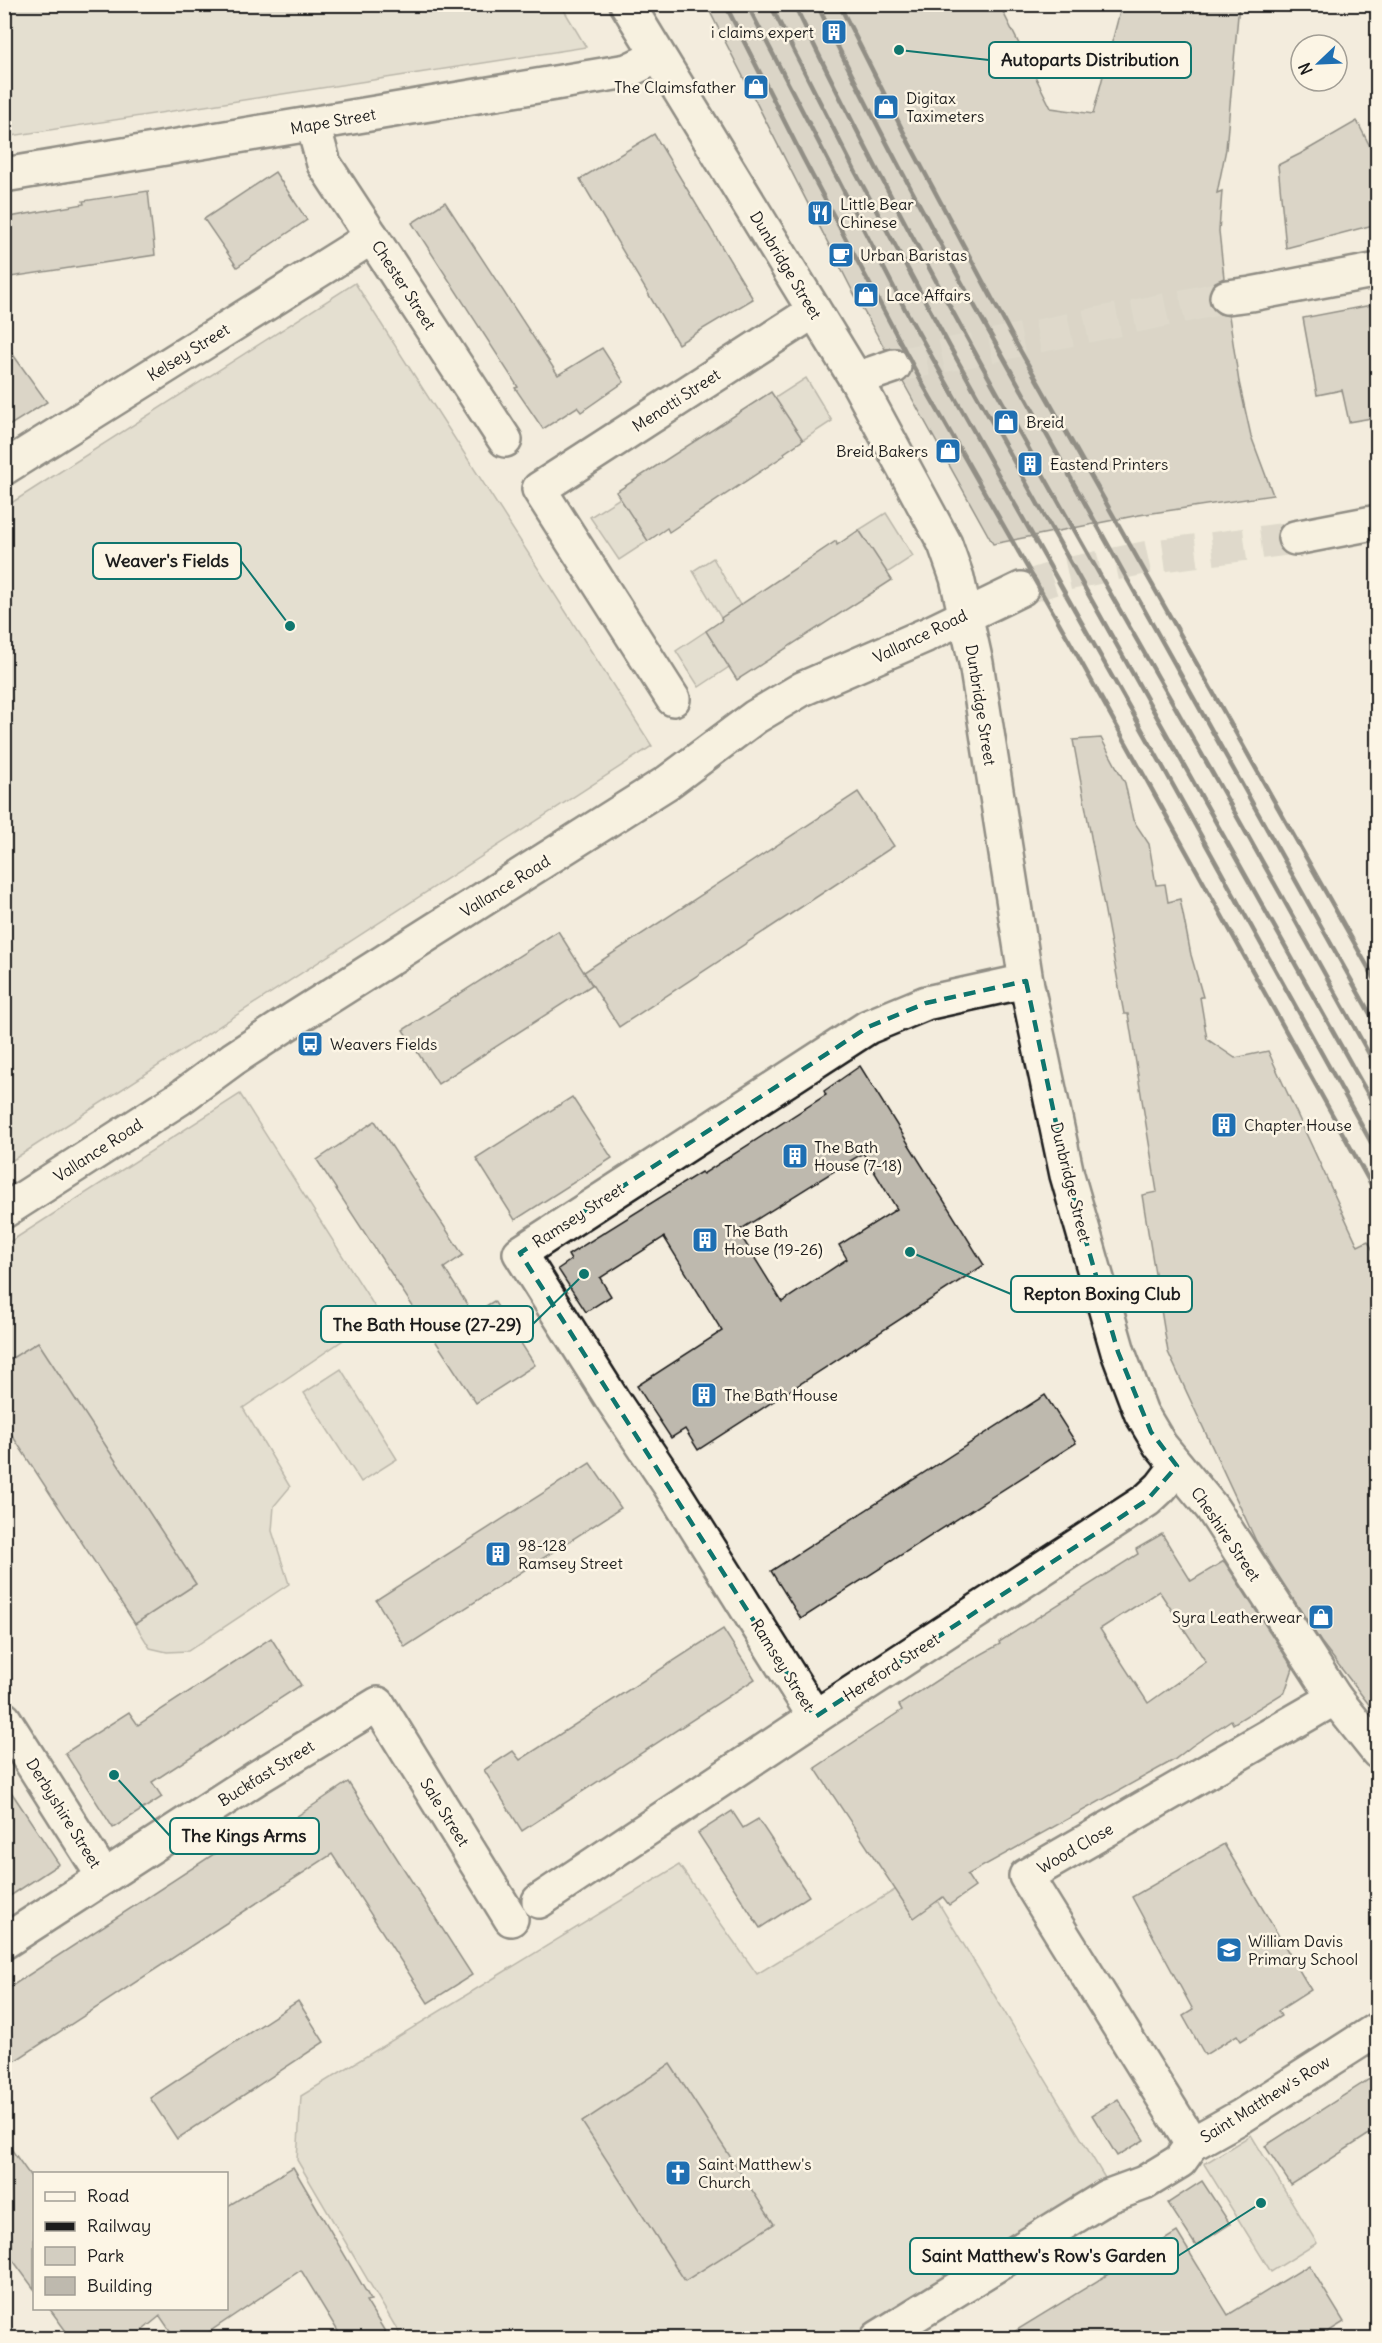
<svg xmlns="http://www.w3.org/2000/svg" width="1382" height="2343" viewBox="0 0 1382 2343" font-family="Delius,sans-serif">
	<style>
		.green { fill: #d3cec1; stroke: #78756e; stroke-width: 1.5 }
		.building { fill: #beb9ae; stroke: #1c1c1c; stroke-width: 1.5; fill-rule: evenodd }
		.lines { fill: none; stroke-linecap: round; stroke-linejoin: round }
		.minor-tunnel { stroke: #c8c2b6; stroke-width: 33; stroke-dasharray: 33 16; stroke-linecap: butt }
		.secondary-tunnel { stroke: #c8c2b6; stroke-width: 33; stroke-dasharray: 33 16; stroke-linecap: butt }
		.minor-casing { stroke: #1c1c1c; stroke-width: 38 }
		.secondary-casing { stroke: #1c1c1c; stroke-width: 38 }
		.minor { stroke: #fcf5e5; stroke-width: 33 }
		.secondary { stroke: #fcf5e5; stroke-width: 33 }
		.rail { stroke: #1c1c1c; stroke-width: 4.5 }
		.marked { fill: none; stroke: #0f766e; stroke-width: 4.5; stroke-dasharray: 12 8; stroke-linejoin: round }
		.labels { text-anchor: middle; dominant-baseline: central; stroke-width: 5; stroke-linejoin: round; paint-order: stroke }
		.poi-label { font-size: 16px; fill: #1c1c1c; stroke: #fcf5e5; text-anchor: start }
		.street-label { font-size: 16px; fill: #1c1c1c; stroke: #fcf5e5 }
		.leader { fill: none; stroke: #0f766e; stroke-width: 2 }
		.callout-dot { fill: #0f766e; stroke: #fcf5e5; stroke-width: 2 }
		.callout { fill: #fcf5e5; stroke: #0f766e; stroke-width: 2 }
		.callout-label { font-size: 18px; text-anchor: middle; font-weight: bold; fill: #1c1c1c }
	</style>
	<rect width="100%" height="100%" fill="#f3ecdd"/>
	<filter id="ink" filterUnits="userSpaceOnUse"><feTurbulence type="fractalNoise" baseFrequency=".0167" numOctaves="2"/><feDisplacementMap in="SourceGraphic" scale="12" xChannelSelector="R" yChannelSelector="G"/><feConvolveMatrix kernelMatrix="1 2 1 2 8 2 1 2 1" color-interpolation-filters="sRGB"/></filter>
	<g filter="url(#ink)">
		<g class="green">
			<path d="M 4,5 L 561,5 L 586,47 L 5,137 Z"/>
			<path d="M 355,283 L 652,746 L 5,1165 L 5,507 Z"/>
			<path d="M 806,378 L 832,421 L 803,440 L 775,398 Z"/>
			<path d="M 620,498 L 648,541 L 619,560 L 590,517 Z"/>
			<path d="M 886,513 L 913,556 L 887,573 L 859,530 Z"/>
			<path d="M 713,558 L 740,605 L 721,618 L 693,571 Z"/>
			<path d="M 706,631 L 729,667 L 699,687 L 676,651 Z"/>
			<path d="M 240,1094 L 380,1315 L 243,1408 L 290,1487 L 274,1506 L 272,1531 L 289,1584 L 188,1651 L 167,1652 L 150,1648 L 135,1624 L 196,1584 L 38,1342 L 5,1363 L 5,1245 Z"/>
			<path d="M 341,1369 L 397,1459 L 361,1482 L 304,1393 Z"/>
			<path d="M 679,1865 L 757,1974 L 921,1874 L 1105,2178 L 849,2338 L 402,2338 L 297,2160 L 301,2096 Z"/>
			<path d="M 1251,2135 L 1317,2243 L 1271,2272 L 1204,2164 Z"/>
		</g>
		<g class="building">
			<path d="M 706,4 L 999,4 L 1051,108 L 1093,114 L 1122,4 L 1239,4 L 1226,149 L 1217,193 L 1222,191 L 1219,231 L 1224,278 L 1215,282 L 1210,289 L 1208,299 L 1212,309 L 1220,314 L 1229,316 L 1239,382 L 1251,436 L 1273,495 L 1139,515 L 993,544 L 903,382 L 908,378 L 912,370 L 911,359 L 907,352 L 898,348 L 885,349 L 853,292 Z"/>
			<path d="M 1357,121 L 1377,160 L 1377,224 L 1286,248 L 1278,165 L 1300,154 Z"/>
			<path d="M 654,134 L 753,299 L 678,344 L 580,179 Z"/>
			<path d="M 275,172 L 307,220 L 237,267 L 204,219 Z"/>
			<path d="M 148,191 L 155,255 L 4,278 L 4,218 L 84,204 L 83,201 Z"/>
			<path d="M 445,202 L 558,375 L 602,348 L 624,382 L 581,412 L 577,407 L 543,429 L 515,388 L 518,387 L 412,223 Z"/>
			<path d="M 1377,304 L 1377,417 L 1349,422 L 1342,390 L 1317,395 L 1303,318 Z"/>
			<path d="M 4,342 L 47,402 L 4,429 Z"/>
			<path d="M 771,392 L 803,440 L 784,453 L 785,455 L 669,532 L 667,528 L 648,541 L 616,492 Z"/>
			<path d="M 859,530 L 892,580 L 737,680 L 706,631 L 722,620 L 721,618 L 836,541 L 837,545 Z"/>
			<path d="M 1101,738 L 1125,783 L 1133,820 L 1149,844 L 1156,885 L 1165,884 L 1168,902 L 1180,899 L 1191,955 L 1203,997 L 1200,997 L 1207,1039 L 1235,1058 L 1268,1051 L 1358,1246 L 1368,1241 L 1377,1258 L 1377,1715 L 1321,1642 L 1256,1541 L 1168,1352 L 1142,1195 L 1157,1192 L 1128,1014 L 1124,1014 L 1073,740 Z"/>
			<path d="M 858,792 L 894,846 L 619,1027 L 584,972 Z"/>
			<path d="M 558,931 L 592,985 L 438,1084 L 403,1030 Z"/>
			<path d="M 860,1066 L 984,1265 L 698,1450 L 685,1429 L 671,1438 L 637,1386 L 722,1331 L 664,1237 L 600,1278 L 611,1296 L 586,1312 L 558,1269 L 571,1260 L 568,1255 L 701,1172 L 703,1174 L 826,1095 L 824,1091 ZM 863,1153 L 897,1209 L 839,1245 L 847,1259 L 782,1302 L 738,1231 Z"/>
			<path d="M 572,1097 L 612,1158 L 515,1220 L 476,1158 Z"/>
			<path d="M 375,1121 L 463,1255 L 444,1268 L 473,1314 L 494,1301 L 535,1365 L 476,1403 L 317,1160 Z"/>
			<path d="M 38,1342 L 196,1584 L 135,1624 L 4,1423 L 4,1363 Z"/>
			<path d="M 1045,1395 L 1076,1443 L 801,1619 L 771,1571 Z"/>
			<path d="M 590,1463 L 621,1508 L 405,1647 L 376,1600 Z"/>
			<path d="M 1162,1534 L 1191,1581 L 1224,1561 L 1293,1668 L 1285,1692 L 1233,1724 L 1231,1720 L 1192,1746 L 1174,1760 L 967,1875 L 975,1887 L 949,1905 L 943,1897 L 914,1918 L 815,1768 L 902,1710 L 899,1705 L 948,1673 L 1000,1644 L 999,1642 L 1138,1554 L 1136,1549 ZM 1159,1591 L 1206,1662 L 1148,1703 L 1100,1629 Z"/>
			<path d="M 723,1629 L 755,1679 L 522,1831 L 484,1770 L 513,1751 L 520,1760 Z"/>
			<path d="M 271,1638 L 301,1685 L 152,1782 L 162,1797 L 113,1828 L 65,1753 L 129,1712 L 138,1725 Z"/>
			<path d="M 4,1781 L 59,1864 L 4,1900 Z"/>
			<path d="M 348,1782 L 472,1975 L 428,2003 L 332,1854 L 4,2068 L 4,1991 L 249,1831 L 257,1843 Z"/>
			<path d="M 732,1811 L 743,1828 L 758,1819 L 809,1896 L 760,1928 L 698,1833 Z"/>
			<path d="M 1224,1844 L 1311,1990 L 1278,2011 L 1281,2016 L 1241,2041 L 1237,2035 L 1205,2055 L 1183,2016 L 1193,2010 L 1132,1897 Z"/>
			<path d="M 298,2001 L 324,2042 L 177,2139 L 150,2098 Z"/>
			<path d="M 670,2064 L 774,2224 L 685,2281 L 582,2122 Z"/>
			<path d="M 1377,2074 L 1377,2129 L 1291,2185 L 1265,2146 Z"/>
			<path d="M 1118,2099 L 1144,2140 L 1117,2156 L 1092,2115 Z"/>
			<path d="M 4,2139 L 34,2181 L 34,2289 L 4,2248 Z"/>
			<path d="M 293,2167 L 371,2300 L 366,2301 L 389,2338 L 342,2338 L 301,2270 L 200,2338 L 175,2338 L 160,2316 L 133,2338 L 71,2338 L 49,2308 L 226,2308 L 226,2207 Z"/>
			<path d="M 1202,2181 L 1230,2224 L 1196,2246 L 1168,2203 Z"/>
			<path d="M 1177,2232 L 1228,2315 L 1309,2265 L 1344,2322 L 1318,2338 L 1004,2338 Z"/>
		</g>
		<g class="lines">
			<path class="minor-tunnel" d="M 894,366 L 1227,297"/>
			<path class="secondary-tunnel" d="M 1021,589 L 1067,574 L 1148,557 L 1295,538"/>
			<g class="minor-casing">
				<g id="minor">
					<path d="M 313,125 L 324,164 L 505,440"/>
					<path d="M 4,175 L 627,71 L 658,56"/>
					<path d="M 1227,297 L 1251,294 L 1378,270"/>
					<path d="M 856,379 L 894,366"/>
					<path d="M 4,468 L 372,237"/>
					<path d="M 673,699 L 539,489 L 814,311"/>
					<path d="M 815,1717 L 669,1484 L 612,1399 L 520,1253 L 868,1027 L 926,1003 L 1026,981"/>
					<path d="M 4,1719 L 104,1877"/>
					<path d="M 539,1901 L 815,1717 L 1147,1500 L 1161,1487 L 1177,1466"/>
					<path d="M 4,1942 L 258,1777 L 378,1704 L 511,1919"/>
					<path d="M 1192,2144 L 1026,1876 L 1335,1698"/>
					<path d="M 878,2338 L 1106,2197 L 1144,2183 L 1180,2161 L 1192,2144 L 1242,2116 L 1378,2029"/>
				</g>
			</g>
			<g class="secondary-casing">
				<g id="secondary">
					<path d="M 627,4 L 856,379 L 945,544 L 957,578 L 976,663 L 1026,981 L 1067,1175 L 1118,1352 L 1141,1413 L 1160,1445 L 1212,1508 L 1335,1698 L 1378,1752"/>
					<path d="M 1295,538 L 1378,522"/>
					<path d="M 4,1211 L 180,1098 L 233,1059 L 294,1019 L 668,782 L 755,717 L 802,689 L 926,635 L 1021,589"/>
				</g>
			</g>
			<use href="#minor" class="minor"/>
			<use href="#secondary" class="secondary"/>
			<g class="rail">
				<path d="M 725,4 L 803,158 L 922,383 L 1070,642 L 1378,1197"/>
				<path d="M 747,4 L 906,311 L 1158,758 L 1378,1155"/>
				<path d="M 770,4 L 856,173 L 950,347 L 1378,1112"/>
				<path d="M 794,4 C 904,232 1029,451 1154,670 C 1230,803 1304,936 1378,1070"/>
				<path d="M 817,4 C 869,112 925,217 983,321 C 1114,557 1248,792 1378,1028"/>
				<path d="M 839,4 L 909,143 L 1012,336 L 1378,985"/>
			</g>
		</g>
	</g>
	<path d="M0 0H1382V2343H0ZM 1026,981 L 1067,1175 L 1118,1352 L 1151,1432 L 1177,1466 L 1147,1500 L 815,1717 L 520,1253 L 868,1027 L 926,1003 Z" fill="#f3ecdd" fill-opacity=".55" fill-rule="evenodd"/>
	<path class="marked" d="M 1026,981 L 1067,1175 L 1118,1352 L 1151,1432 L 1177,1466 L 1147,1500 L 815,1717 L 520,1253 L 868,1027 L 926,1003 Z"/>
	<defs>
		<g id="building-square" transform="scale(1.35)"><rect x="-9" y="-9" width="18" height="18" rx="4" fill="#1f6fb2" stroke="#fcf5e5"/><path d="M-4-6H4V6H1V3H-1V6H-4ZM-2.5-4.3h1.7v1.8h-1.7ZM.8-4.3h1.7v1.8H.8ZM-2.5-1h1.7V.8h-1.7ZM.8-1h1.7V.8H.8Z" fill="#fff"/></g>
		<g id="shop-square" transform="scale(1.35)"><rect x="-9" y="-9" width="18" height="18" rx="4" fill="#1f6fb2" stroke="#fcf5e5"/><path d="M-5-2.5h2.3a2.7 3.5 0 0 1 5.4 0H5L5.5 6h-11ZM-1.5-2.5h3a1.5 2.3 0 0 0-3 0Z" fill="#fff"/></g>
		<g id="restaurant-square" transform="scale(1.35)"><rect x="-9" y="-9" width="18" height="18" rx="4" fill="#1f6fb2" stroke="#fcf5e5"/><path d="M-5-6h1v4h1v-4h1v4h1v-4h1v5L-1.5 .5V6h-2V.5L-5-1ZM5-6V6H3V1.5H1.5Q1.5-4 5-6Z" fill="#fff"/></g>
		<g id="cafe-square" transform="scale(1.35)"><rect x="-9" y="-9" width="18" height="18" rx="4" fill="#1f6fb2" stroke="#fcf5e5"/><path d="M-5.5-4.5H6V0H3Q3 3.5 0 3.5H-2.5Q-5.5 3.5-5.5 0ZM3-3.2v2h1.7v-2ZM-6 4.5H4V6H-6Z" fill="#fff"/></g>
		<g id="bus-square" transform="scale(1.35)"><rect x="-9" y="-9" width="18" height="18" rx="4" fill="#1f6fb2" stroke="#fcf5e5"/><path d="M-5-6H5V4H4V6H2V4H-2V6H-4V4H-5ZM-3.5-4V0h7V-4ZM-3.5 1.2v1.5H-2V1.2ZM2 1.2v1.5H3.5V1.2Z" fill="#fff"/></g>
		<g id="school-square" transform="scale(1.35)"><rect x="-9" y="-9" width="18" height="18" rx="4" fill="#1f6fb2" stroke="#fcf5e5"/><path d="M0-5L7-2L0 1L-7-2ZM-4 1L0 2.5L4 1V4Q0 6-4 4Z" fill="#fff"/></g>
		<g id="church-square" transform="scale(1.35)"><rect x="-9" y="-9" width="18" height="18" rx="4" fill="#1f6fb2" stroke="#fcf5e5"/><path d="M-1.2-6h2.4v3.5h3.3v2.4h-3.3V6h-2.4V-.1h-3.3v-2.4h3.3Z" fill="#fff"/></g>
	</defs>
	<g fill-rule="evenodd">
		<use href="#building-square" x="834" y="32"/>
		<use href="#shop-square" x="756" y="87"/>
		<use href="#shop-square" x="886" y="107"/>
		<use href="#restaurant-square" x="820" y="213"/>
		<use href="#cafe-square" x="841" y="255"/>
		<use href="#shop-square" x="866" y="295"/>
		<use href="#shop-square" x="1006" y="422"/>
		<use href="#shop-square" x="948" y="451"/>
		<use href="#building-square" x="1030" y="464"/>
		<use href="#bus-square" x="310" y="1044"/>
		<use href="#building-square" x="1224" y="1125"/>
		<use href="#building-square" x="795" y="1156"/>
		<use href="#building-square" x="705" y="1240"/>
		<use href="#building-square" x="704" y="1395"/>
		<use href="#building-square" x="498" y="1554"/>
		<use href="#shop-square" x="1321" y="1617"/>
		<use href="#school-square" x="1229" y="1950"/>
		<use href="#church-square" x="678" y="2173"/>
	</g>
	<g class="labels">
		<g class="poi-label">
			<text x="814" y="32" text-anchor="end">i claims expert</text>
			<text x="736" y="87" text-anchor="end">The Claimsfather</text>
			<text x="906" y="98">Digitax<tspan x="906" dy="18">Taximeters</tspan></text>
			<text x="840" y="204">Little Bear<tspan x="840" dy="18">Chinese</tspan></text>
			<text x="860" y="255">Urban Baristas</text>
			<text x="886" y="295">Lace Affairs</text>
			<text x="1026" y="422">Breid</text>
			<text x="928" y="451" text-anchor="end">Breid Bakers</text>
			<text x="1050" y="464">Eastend Printers</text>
			<text x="330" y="1044">Weavers Fields</text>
			<text x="1244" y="1125">Chapter House</text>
			<text x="814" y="1147">The Bath<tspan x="814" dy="18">House (7-18)</tspan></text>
			<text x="724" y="1231">The Bath<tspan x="724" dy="18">House (19-26)</tspan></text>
			<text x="724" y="1395">The Bath House</text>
			<text x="518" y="1545">98-128<tspan x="518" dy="18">Ramsey Street</tspan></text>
			<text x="1302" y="1617" text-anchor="end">Syra Leatherwear</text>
			<text x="1248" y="1941">William Davis<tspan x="1248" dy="18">Primary School</tspan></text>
			<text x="698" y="2164">Saint Matthew's<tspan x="698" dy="18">Church</tspan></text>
		</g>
		<g class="street-label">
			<text transform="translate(333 121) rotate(-10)">Mape Street</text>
			<text transform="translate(786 265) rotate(59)">Dunbridge Street</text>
			<text transform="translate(404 285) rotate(57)">Chester Street</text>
			<text transform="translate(188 352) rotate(-32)">Kelsey Street</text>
			<text transform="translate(676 400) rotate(-33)">Menotti Street</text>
			<text transform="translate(920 636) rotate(-26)">Vallance Road</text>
			<text transform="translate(981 705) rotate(81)">Dunbridge Street</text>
			<text transform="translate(505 886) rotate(-32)">Vallance Road</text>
			<text transform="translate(98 1150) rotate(-33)">Vallance Road</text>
			<text transform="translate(1071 1182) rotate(76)">Dunbridge Street</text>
			<text transform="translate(578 1215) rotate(-33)">Ramsey Street</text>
			<text transform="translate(1226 1534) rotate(56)">Cheshire Street</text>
			<text transform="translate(783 1665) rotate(58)">Ramsey Street</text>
			<text transform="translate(891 1667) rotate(-33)">Hereford Street</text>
			<text transform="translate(266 1773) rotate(-32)">Buckfast Street</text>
			<text transform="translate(445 1812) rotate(58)">Sale Street</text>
			<text transform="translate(64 1813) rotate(58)">Derbyshire Street</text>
			<text transform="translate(1075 1848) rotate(-30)">Wood Close</text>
			<text transform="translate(1265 2099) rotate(-32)">Saint Matthew's Row</text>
		</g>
	</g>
	<path class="leader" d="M899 50L989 60M290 626L241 561M910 1252L1011 1294M584 1274L533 1324M114 1775L170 1836M1261 2203L1178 2256"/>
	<g class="callout-dot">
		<circle cx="899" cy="50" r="6"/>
		<circle cx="290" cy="626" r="6"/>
		<circle cx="910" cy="1252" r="6"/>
		<circle cx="584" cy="1274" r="6"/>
		<circle cx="114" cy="1775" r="6"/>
		<circle cx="1261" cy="2203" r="6"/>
	</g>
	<g class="callout">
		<rect x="989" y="42" width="202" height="36" rx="6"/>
		<rect x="93" y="543" width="148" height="36" rx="6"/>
		<rect x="1011" y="1276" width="181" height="36" rx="6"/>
		<rect x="321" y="1306" width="212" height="36" rx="6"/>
		<rect x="170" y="1818" width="149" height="36" rx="6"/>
		<rect x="910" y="2238" width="268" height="36" rx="6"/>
	</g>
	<g class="callout-label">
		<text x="1090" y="66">Autoparts Distribution</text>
		<text x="167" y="567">Weaver's Fields</text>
		<text x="1102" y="1300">Repton Boxing Club</text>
		<text x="427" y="1331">The Bath House (27-29)</text>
		<text x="244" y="1842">The Kings Arms</text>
		<text x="1044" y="2262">Saint Matthew's Row's Garden</text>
	</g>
	<rect width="1382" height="2343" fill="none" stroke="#fcf5e5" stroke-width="24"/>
	<rect x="12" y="12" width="1358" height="2319" fill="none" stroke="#1c1c1c" stroke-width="2" filter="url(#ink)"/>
	<rect x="33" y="2172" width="195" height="138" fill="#fcf5e5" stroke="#a29e95" stroke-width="1.5"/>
	<rect x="45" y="2192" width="30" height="9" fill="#fcf5e5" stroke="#a29e95" stroke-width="1.5"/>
	<text x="87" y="2202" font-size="18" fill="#1c1c1c">Road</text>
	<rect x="45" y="2222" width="30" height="9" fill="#1c1c1c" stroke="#a29e95" stroke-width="1.5"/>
	<text x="87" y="2232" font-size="18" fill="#1c1c1c">Railway</text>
	<rect x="45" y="2247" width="30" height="18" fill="#d3cec1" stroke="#a29e95" stroke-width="1.5"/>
	<text x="87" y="2262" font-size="18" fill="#1c1c1c">Park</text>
	<rect x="45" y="2277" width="30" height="18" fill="#beb9ae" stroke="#a29e95" stroke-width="1.5"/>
	<text x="87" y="2292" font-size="18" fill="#1c1c1c">Building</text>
	<g transform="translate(1319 63) rotate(247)"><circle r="28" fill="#fcf5e5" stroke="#a29e95" stroke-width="1.5"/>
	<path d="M0-4.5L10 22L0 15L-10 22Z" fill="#1f6fb2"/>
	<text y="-9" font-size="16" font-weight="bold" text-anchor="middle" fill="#1c1c1c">N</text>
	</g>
</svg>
